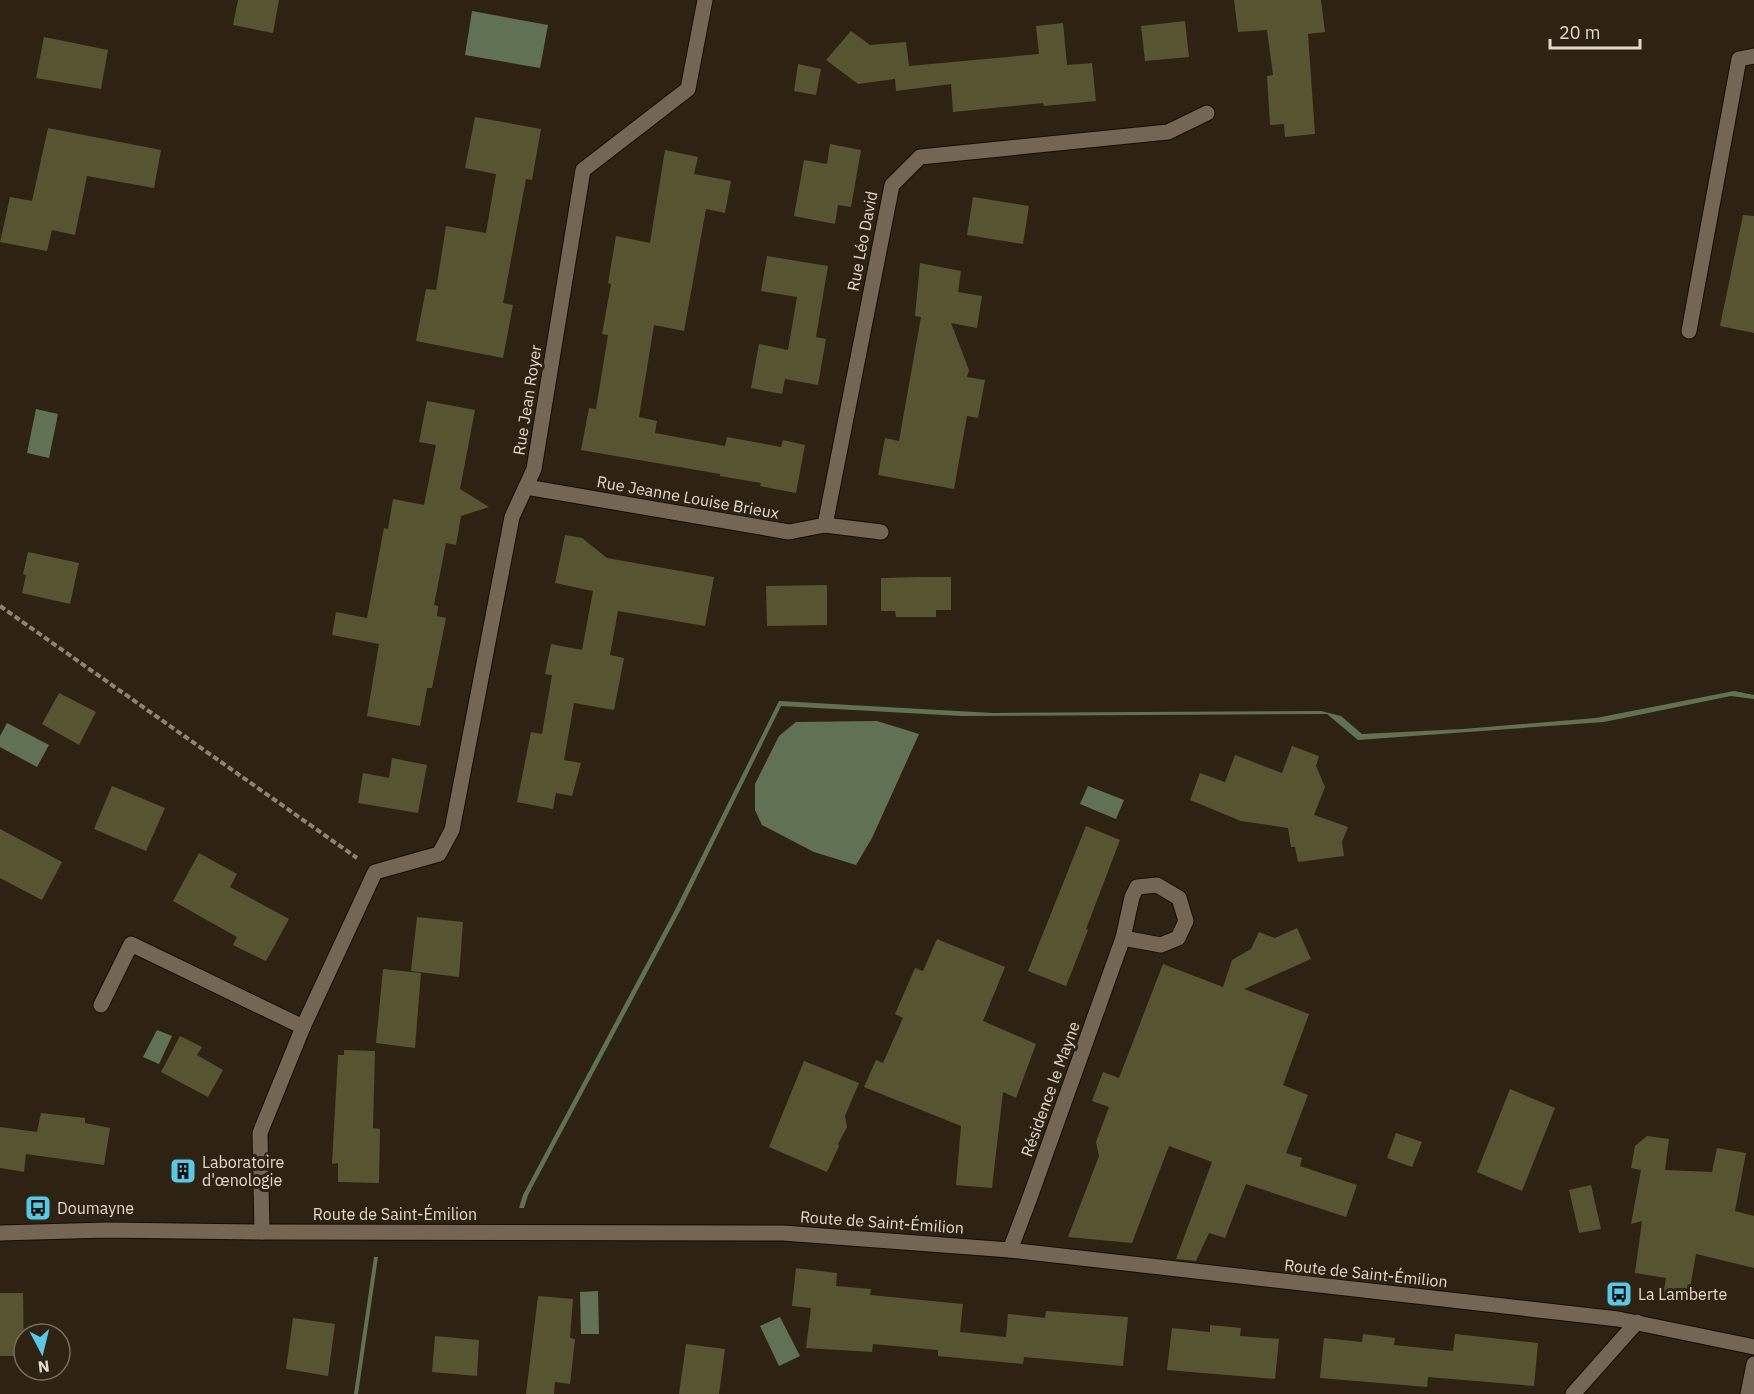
<svg xmlns="http://www.w3.org/2000/svg" width="1754" height="1394" viewBox="0 0 1754 1394" font-family="'IBM Plex Sans',sans-serif">
	<style>
		.water { fill: #607253 }
		.building { fill: #575431 }
		.lines { fill: none; stroke-linecap: round; stroke-linejoin: round }
		.service-casing { stroke: #160c01; stroke-width: 17 }
		.minor-casing { stroke: #160c01; stroke-width: 17 }
		.tertiary-casing { stroke: #160c01; stroke-width: 17 }
		.path { stroke: #8c8376; stroke-width: 4; stroke-dasharray: 6 3; stroke-linecap: butt }
		.service { stroke: #736655; stroke-width: 15 }
		.minor { stroke: #736655; stroke-width: 15 }
		.tertiary { stroke: #736655; stroke-width: 15 }
		.labels { text-anchor: middle; dominant-baseline: central; stroke-width: 6; stroke-linejoin: round; paint-order: stroke }
		.street-label { font-size: 16px; fill: #e0d9cf; stroke: #2e2313 }
		.poi-label { font-size: 16px; fill: #e0d9cf; stroke: #2e2313; text-anchor: start }
	</style>
	<rect width="100%" height="100%" fill="#2e2313"/>
	<g class="water">
		<path d="M 472,11 L 548,25 L 540,68 L 465,55 Z"/>
		<path d="M 36,409 L 58,414 L 49,458 L 27,453 Z"/>
		<path d="M 1734,691 L 1754,695 L 1754,699 L 1731,696 L 1604,722 L 1358,740 L 1327,714 L 961,716 L 781,706 L 682,907 L 528,1195 L 524,1208 L 519,1208 L 523,1195 L 674,912 L 779,701 L 993,713 L 1321,711 L 1341,716 L 1362,734 L 1463,729 L 1596,718 Z"/>
		<path d="M 877,721 L 919,734 L 872,838 L 856,865 L 814,852 L 762,825 L 755,810 L 755,784 L 779,736 L 796,722 Z"/>
		<path d="M 7,723 L 49,745 L 37,767 L 0,747 L 0,736 Z"/>
		<path d="M 1088,786 L 1124,800 L 1116,819 L 1080,804 Z"/>
		<path d="M 157,1030 L 172,1036 L 159,1064 L 143,1057 Z"/>
		<path d="M 374,1257 L 378,1257 L 358,1394 L 354,1394 Z"/>
		<path d="M 598,1291 L 599,1334 L 581,1334 L 580,1292 Z"/>
		<path d="M 780,1317 L 800,1356 L 779,1366 L 760,1326 Z"/>
	</g>
	<g class="building">
		<path d="M 238,0 L 279,0 L 273,33 L 233,25 Z"/>
		<path d="M 1234,0 L 1321,0 L 1325,32 L 1308,34 L 1315,134 L 1285,137 L 1284,124 L 1270,125 L 1267,76 L 1273,75 L 1267,30 L 1238,32 Z"/>
		<path d="M 1185,21 L 1189,57 L 1145,61 L 1141,26 Z"/>
		<path d="M 1063,23 L 1067,65 L 1092,63 L 1096,101 L 1044,106 L 1043,103 L 953,112 L 951,84 L 896,91 L 895,79 L 858,84 L 826,60 L 851,31 L 870,45 L 906,42 L 909,66 L 1039,54 L 1036,26 Z"/>
		<path d="M 44,37 L 108,50 L 101,89 L 36,78 Z"/>
		<path d="M 798,64 L 821,69 L 816,95 L 794,91 Z"/>
		<path d="M 475,117 L 541,129 L 532,180 L 526,179 L 503,303 L 513,305 L 503,358 L 416,341 L 426,289 L 436,290 L 446,226 L 486,233 L 496,174 L 465,168 Z"/>
		<path d="M 48,128 L 161,150 L 154,188 L 87,176 L 75,235 L 52,230 L 47,251 L 0,242 L 10,197 L 32,201 Z"/>
		<path d="M 830,144 L 861,150 L 851,207 L 838,205 L 835,224 L 794,216 L 804,160 L 827,164 Z"/>
		<path d="M 665,150 L 698,157 L 694,174 L 731,181 L 725,213 L 706,209 L 684,331 L 654,325 L 639,417 L 657,421 L 655,433 L 725,446 L 727,437 L 781,447 L 783,440 L 805,445 L 796,493 L 760,486 L 761,483 L 720,476 L 720,474 L 581,450 L 589,408 L 596,409 L 608,335 L 602,334 L 611,284 L 608,283 L 616,236 L 650,243 Z"/>
		<path d="M 973,197 L 1029,206 L 1023,244 L 967,235 Z"/>
		<path d="M 1743,215 L 1754,216 L 1754,333 L 1720,326 Z"/>
		<path d="M 767,256 L 828,266 L 816,337 L 826,339 L 818,385 L 785,379 L 782,394 L 751,388 L 759,344 L 788,350 L 797,297 L 761,291 Z"/>
		<path d="M 920,263 L 961,271 L 958,292 L 982,296 L 977,328 L 951,323 L 969,370 L 967,377 L 985,380 L 978,418 L 967,416 L 954,489 L 878,475 L 885,438 L 899,441 L 921,317 L 915,316 Z"/>
		<path d="M 427,401 L 475,410 L 460,489 L 489,507 L 461,516 L 456,545 L 446,543 L 434,605 L 438,606 L 437,616 L 446,618 L 432,688 L 427,688 L 420,726 L 367,716 L 379,644 L 332,635 L 336,612 L 367,618 L 384,528 L 388,529 L 393,499 L 424,505 L 436,445 L 419,442 Z"/>
		<path d="M 565,535 L 582,538 L 607,558 L 714,577 L 705,626 L 618,611 L 610,655 L 624,658 L 614,710 L 574,703 L 564,760 L 581,763 L 572,796 L 556,793 L 553,809 L 517,802 L 531,732 L 542,734 L 552,675 L 545,674 L 551,644 L 582,650 L 593,591 L 555,583 Z"/>
		<path d="M 28,552 L 79,563 L 70,604 L 22,593 L 26,575 L 23,574 Z"/>
		<path d="M 921,577 L 951,577 L 951,610 L 936,610 L 936,617 L 896,617 L 895,611 L 881,611 L 881,578 Z"/>
		<path d="M 827,585 L 827,625 L 767,626 L 766,586 Z"/>
		<path d="M 59,693 L 96,712 L 79,745 L 42,724 Z"/>
		<path d="M 1292,746 L 1319,756 L 1316,766 L 1325,787 L 1314,815 L 1348,827 L 1342,842 L 1344,856 L 1298,862 L 1295,847 L 1291,847 L 1288,828 L 1241,821 L 1190,800 L 1200,773 L 1225,782 L 1235,755 L 1282,773 Z"/>
		<path d="M 392,758 L 427,765 L 418,813 L 358,803 L 363,773 L 389,778 Z"/>
		<path d="M 112,786 L 165,808 L 146,851 L 94,829 Z"/>
		<path d="M 1086,826 L 1120,840 L 1086,929 L 1088,930 L 1066,986 L 1028,971 Z"/>
		<path d="M 0,829 L 62,862 L 42,900 L 0,878 Z"/>
		<path d="M 199,853 L 237,874 L 230,887 L 289,919 L 266,961 L 233,945 L 237,937 L 173,901 Z"/>
		<path d="M 417,917 L 463,922 L 459,977 L 411,971 Z"/>
		<path d="M 1297,928 L 1311,959 L 1244,989 L 1309,1014 L 1283,1085 L 1308,1095 L 1286,1153 L 1302,1158 L 1300,1166 L 1357,1185 L 1346,1217 L 1246,1184 L 1225,1238 L 1209,1233 L 1196,1261 L 1176,1259 L 1212,1162 L 1169,1146 L 1132,1243 L 1068,1237 L 1099,1156 L 1096,1142 L 1109,1107 L 1092,1101 L 1103,1072 L 1119,1078 L 1163,964 L 1223,987 L 1232,960 L 1251,949 L 1259,932 L 1275,938 Z"/>
		<path d="M 937,939 L 1005,967 L 983,1021 L 1036,1044 L 1016,1098 L 1003,1092 L 992,1188 L 956,1185 L 961,1126 L 864,1087 L 876,1060 L 883,1063 L 903,1018 L 895,1014 L 915,968 L 923,971 Z"/>
		<path d="M 383,969 L 421,973 L 415,1048 L 376,1043 Z"/>
		<path d="M 180,1036 L 202,1047 L 197,1055 L 223,1070 L 208,1097 L 161,1072 Z"/>
		<path d="M 344,1050 L 375,1051 L 373,1128 L 380,1129 L 379,1183 L 338,1182 L 338,1163 L 332,1164 L 338,1055 L 344,1055 Z"/>
		<path d="M 804,1061 L 859,1083 L 845,1116 L 847,1127 L 838,1144 L 839,1146 L 827,1172 L 769,1147 Z"/>
		<path d="M 1510,1089 L 1555,1108 L 1522,1191 L 1477,1172 Z"/>
		<path d="M 41,1113 L 85,1118 L 85,1123 L 110,1128 L 104,1165 L 26,1154 L 24,1172 L 0,1168 L 0,1127 L 37,1132 Z"/>
		<path d="M 1396,1133 L 1422,1142 L 1412,1167 L 1387,1158 Z"/>
		<path d="M 1647,1136 L 1669,1139 L 1665,1170 L 1712,1172 L 1717,1148 L 1746,1153 L 1735,1211 L 1754,1216 L 1754,1268 L 1696,1254 L 1688,1300 L 1663,1296 L 1666,1278 L 1635,1273 L 1642,1221 L 1631,1224 L 1641,1170 L 1631,1168 L 1635,1146 Z"/>
		<path d="M 1591,1185 L 1601,1229 L 1579,1233 L 1569,1190 Z"/>
		<path d="M 796,1268 L 837,1273 L 836,1286 L 871,1289 L 870,1295 L 963,1304 L 960,1332 L 1006,1337 L 1008,1314 L 1045,1318 L 1046,1311 L 1128,1317 L 1123,1366 L 1024,1357 L 1023,1364 L 938,1356 L 938,1350 L 873,1344 L 872,1352 L 806,1348 L 811,1308 L 792,1306 Z"/>
		<path d="M 0,1293 L 23,1293 L 24,1356 L 0,1356 Z"/>
		<path d="M 538,1296 L 573,1299 L 570,1338 L 575,1339 L 570,1384 L 555,1382 L 554,1394 L 526,1394 Z"/>
		<path d="M 293,1318 L 335,1324 L 328,1376 L 286,1369 Z"/>
		<path d="M 1210,1325 L 1241,1328 L 1240,1336 L 1279,1339 L 1275,1379 L 1167,1370 L 1172,1328 L 1210,1332 Z"/>
		<path d="M 1363,1334 L 1395,1338 L 1394,1345 L 1453,1351 L 1455,1334 L 1538,1343 L 1534,1386 L 1428,1377 L 1427,1387 L 1320,1378 L 1324,1338 L 1362,1342 Z"/>
		<path d="M 435,1336 L 479,1340 L 477,1376 L 432,1372 Z"/>
		<path d="M 686,1344 L 725,1349 L 719,1394 L 679,1394 Z"/>
	</g>
	<g class="lines">
		<g class="service-casing">
			<path id="service" d="M 1689,331 L 1739,59 L 1754,56"/>
		</g>
		<g class="minor-casing">
			<g id="minor">
				<path d="M 526,487 L 789,532 L 825,525 L 881,532"/>
				<path d="M 825,525 L 892,185 L 920,157 L 1168,132 L 1207,113"/>
				<path d="M 101,1005 L 131,944 L 303,1027"/>
				<path d="M 262,1232 L 260,1133 L 303,1027 L 375,872 L 439,854 L 452,830 L 512,517 L 534,469 L 583,170 L 688,89 L 705,0"/>
				<path d="M 1010,1250 L 1029,1200 L 1123,938 L 1161,945 L 1178,938 L 1186,921 L 1179,898 L 1157,885 L 1137,887 L 1132,897 L 1123,938"/>
				<path d="M 1573,1394 L 1637,1322"/>
				<path d="M 1748,1394 L 1754,1364"/>
			</g>
		</g>
		<g class="tertiary-casing">
			<path id="tertiary" d="M 0,1233 L 107,1230 L 262,1232 L 783,1233 L 1010,1250 L 1618,1319 L 1754,1347"/>
		</g>
		<path class="path" d="M 0,606 L 357,858"/>
		<use href="#service" class="service"/>
		<use href="#minor" class="minor"/>
		<use href="#tertiary" class="tertiary"/>
	</g>
	<defs>
		<g id="building-square" transform="scale(1.35)"><rect x="-9" y="-9" width="18" height="18" rx="4" fill="#59c8e4" stroke="#2e2313"/><path d="M-4-6H4V6H1V3H-1V6H-4ZM-2.5-4.3h1.7v1.8h-1.7ZM.8-4.3h1.7v1.8H.8ZM-2.5-1h1.7V.8h-1.7ZM.8-1h1.7V.8H.8Z" fill="#111"/></g>
		<g id="bus-square" transform="scale(1.35)"><rect x="-9" y="-9" width="18" height="18" rx="4" fill="#59c8e4" stroke="#2e2313"/><path d="M-5-6H5V4H4V6H2V4H-2V6H-4V4H-5ZM-3.5-4V0h7V-4ZM-3.5 1.2v1.5H-2V1.2ZM2 1.2v1.5H3.5V1.2Z" fill="#111"/></g>
	</defs>
	<g fill-rule="evenodd">
		<use href="#building-square" x="183" y="1171"/>
		<use href="#bus-square" x="38" y="1208"/>
		<use href="#bus-square" x="1619" y="1294"/>
	</g>
	<g class="labels">
		<g class="street-label">
			<text transform="translate(862 241) rotate(-79)">Rue Léo David</text>
			<text transform="translate(527 400) rotate(-81)">Rue Jean Royer</text>
			<text transform="translate(688 497) rotate(10)">Rue Jeanne Louise Brieux</text>
			<text transform="translate(1050 1089) rotate(-70)">Résidence le Mayne</text>
			<text x="395" y="1214">Route de Saint-Émilion</text>
			<text transform="translate(882 1222) rotate(4)">Route de Saint-Émilion</text>
			<text transform="translate(1366 1273) rotate(6)">Route de Saint-Émilion</text>
		</g>
		<g class="poi-label">
			<text x="202" y="1162">Laboratoire<tspan x="202" dy="18">d'œnologie</tspan></text>
			<text x="57" y="1208">Doumayne</text>
			<text x="1638" y="1294">La Lamberte</text>
		</g>
	</g>
	<g transform="translate(42 1352) rotate(173)"><circle r="28" fill="#2e2313" stroke="#756c5e" stroke-width="1.5"/>
	<path d="M0-4.5L10 22L0 15L-10 22Z" fill="#59c8e4"/>
	<text y="-9" font-size="16" font-weight="bold" text-anchor="middle" fill="#e0d9cf">N</text>
	</g>
	<path d="M1550 39v9h90v-9" fill="none" stroke="#e0d9cf" stroke-width="3"/>
	<text x="1559" y="39" font-size="18" fill="#e0d9cf" stroke="#2e2313" stroke-width="4.5" paint-order="stroke">20 m</text>
</svg>
